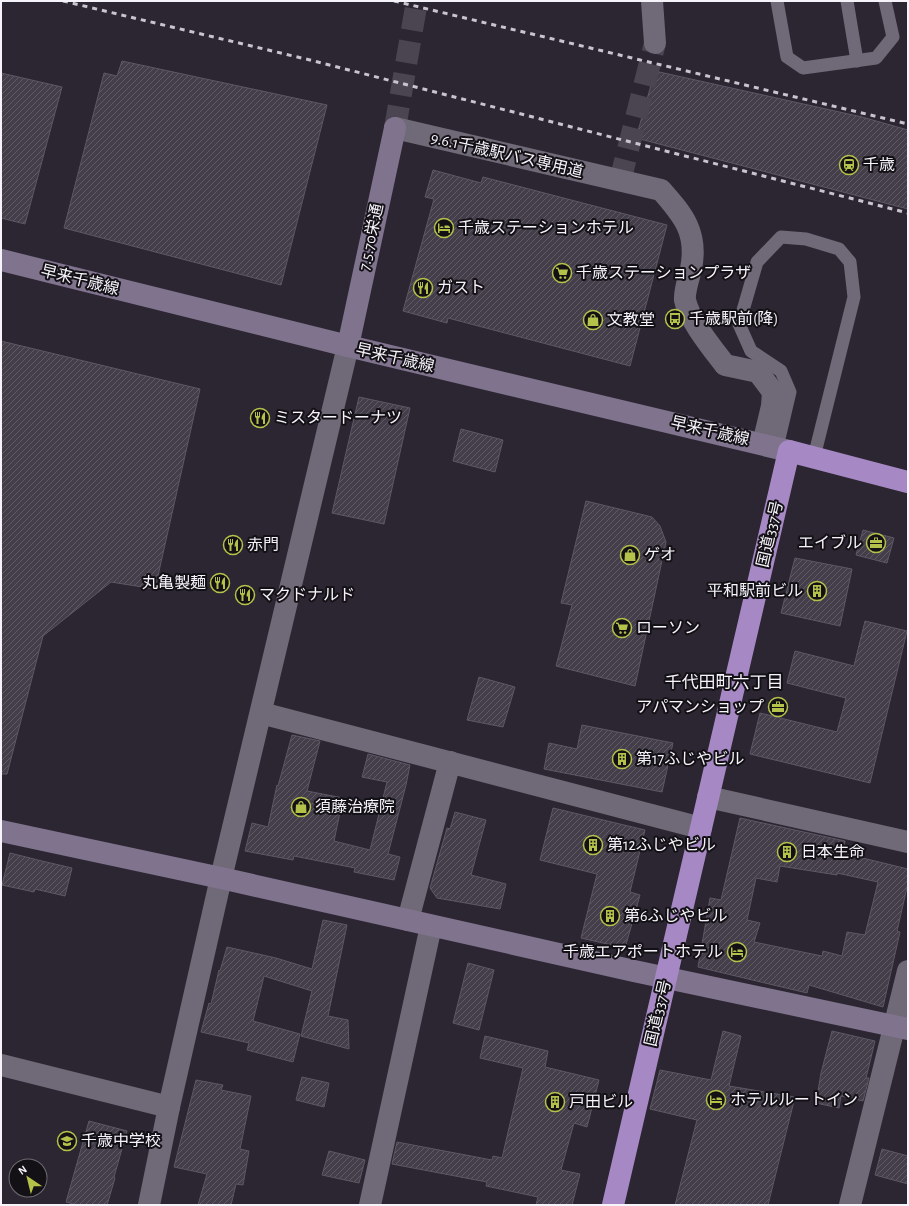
<svg xmlns="http://www.w3.org/2000/svg" width="909" height="1206" viewBox="0 0 909 1206" font-family="'Alegreya Sans','Noto Sans JP',sans-serif">
	<style>
		.building { fill: url(#building-hatch); stroke: #5e5765; fill-rule: evenodd }
		.lines { fill: none; stroke-linecap: round; stroke-linejoin: round }
		.street-tunnel { stroke: #4a4550; stroke-width: 22; stroke-dasharray: 22 11; stroke-linecap: butt }
		.secondary-tunnel { stroke: #4a4550; stroke-width: 22; stroke-dasharray: 22 11; stroke-linecap: butt }
		.lane { stroke: #706977; stroke-width: 13 }
		.street { stroke: #706977; stroke-width: 22 }
		.secondary { stroke: #80738e; stroke-width: 22 }
		.highway { stroke: #a689c4; stroke-width: 22 }
		.rail { stroke: #c9c5ce; stroke-width: 3; stroke-dasharray: 5 5; stroke-linecap: butt }
		.labels { text-anchor: middle; dominant-baseline: central; stroke-width: 4; stroke-linejoin: round; paint-order: stroke }
		.street-label { font-size: 16px; fill: #f7f3fb; stroke: #131116 }
		.poi-label { font-size: 16px; fill: #f7f3fb; stroke: #131116; text-anchor: start }
		.neighbourhood-label { font-size: 17px; fill: #f7f3fb; stroke: #131116 }
	</style>
	<defs>
		<pattern id="building-hatch" width="6" height="6" patternUnits="userSpaceOnUse"><rect width="6" height="6" fill="#443e4a"/><path d="M-1 1l2-2M0 6l6-6M5 7l2-2" fill="none" stroke="#605a65"/></pattern>
	</defs>
	<rect width="100%" height="100%" fill="#2c2632"/>
	<g class="building">
		<path d="M 122,61 L 327,105 L 281,285 L 64,228 L 104,73 L 117,76 Z"/>
		<path d="M 655,71 L 862,117 L 908,130 L 908,209 L 636,138 Z"/>
		<path d="M 1,73 L 62,87 L 25,224 L 1,218 Z"/>
		<path d="M 433,170 L 481,183 L 483,177 L 667,225 L 630,366 L 448,318 L 447,323 L 403,311 L 434,199 L 425,197 Z"/>
		<path d="M 1,341 L 200,389 L 155,589 L 111,582 L 43,636 L 7,774 L 1,774 Z"/>
		<path d="M 359,397 L 410,408 L 384,524 L 332,513 Z"/>
		<path d="M 461,429 L 503,440 L 495,472 L 453,461 Z"/>
		<path d="M 586,501 L 652,517 L 660,526 L 666,542 L 635,686 L 556,666 L 572,605 L 561,603 Z"/>
		<path d="M 863,530 L 894,538 L 887,563 L 856,555 Z"/>
		<path d="M 795,558 L 852,569 L 840,626 L 781,613 Z"/>
		<path d="M 865,621 L 907,631 L 870,783 L 750,754 L 760,713 L 837,732 L 846,698 L 787,683 L 795,651 L 854,666 Z"/>
		<path d="M 479,677 L 515,687 L 503,727 L 467,720 Z"/>
		<path d="M 582,725 L 673,743 L 662,792 L 544,769 L 549,743 L 577,749 Z"/>
		<path d="M 292,735 L 320,741 L 307,791 L 343,798 L 334,841 L 370,850 L 387,782 L 362,777 L 368,754 L 410,765 L 406,785 L 388,854 L 400,857 L 394,880 L 354,872 L 355,868 L 294,856 L 293,860 L 245,851 L 252,823 L 268,827 L 277,785 L 278,786 Z"/>
		<path d="M 553,808 L 645,830 L 630,892 L 640,895 L 625,948 L 581,938 L 597,874 L 540,860 Z"/>
		<path d="M 455,812 L 486,820 L 471,875 L 506,884 L 500,909 L 437,898 L 430,888 L 447,828 L 450,829 Z"/>
		<path d="M 740,818 L 845,841 L 842,853 L 908,869 L 908,883 L 897,931 L 900,932 L 883,1007 L 809,985 L 807,993 L 698,967 L 710,898 L 721,900 ZM 780,866 L 837,875 L 837,873 L 878,882 L 865,935 L 847,932 L 842,956 L 823,951 L 822,956 L 754,942 L 760,923 L 747,920 L 756,878 L 777,882 Z"/>
		<path d="M 10,853 L 42,861 L 72,868 L 65,896 L 35,889 L 34,892 L 2,885 Z"/>
		<path d="M 323,920 L 347,925 L 328,1016 L 348,1020 L 349,1049 L 301,1036 L 312,991 L 264,976 L 253,1021 L 300,1034 L 293,1062 L 247,1050 L 249,1043 L 201,1032 L 209,1003 L 211,1004 L 219,970 L 220,971 L 227,947 L 276,958 L 312,969 Z"/>
		<path d="M 468,963 L 494,970 L 479,1030 L 453,1023 Z"/>
		<path d="M 723,1031 L 741,1036 L 729,1086 L 795,1097 L 768,1205 L 675,1205 L 697,1120 L 650,1109 L 660,1070 L 711,1080 Z"/>
		<path d="M 832,1031 L 875,1041 L 866,1078 L 869,1078 L 863,1101 L 841,1096 L 839,1108 L 816,1103 L 821,1073 Z"/>
		<path d="M 485,1036 L 548,1051 L 545,1067 L 599,1080 L 587,1127 L 574,1123 L 561,1170 L 580,1174 L 572,1205 L 536,1205 L 538,1197 L 486,1186 L 487,1182 L 392,1164 L 397,1142 L 492,1160 L 493,1156 L 502,1158 L 523,1068 L 480,1058 Z"/>
		<path d="M 302,1077 L 329,1083 L 324,1107 L 296,1100 Z"/>
		<path d="M 196,1080 L 223,1085 L 221,1090 L 251,1096 L 240,1149 L 249,1151 L 243,1185 L 236,1184 L 231,1205 L 198,1205 L 207,1174 L 174,1167 Z"/>
		<path d="M 89,1121 L 127,1131 L 114,1177 L 115,1178 L 107,1205 L 77,1205 L 66,1202 Z"/>
		<path d="M 882,1149 L 908,1156 L 908,1184 L 875,1175 Z"/>
		<path d="M 329,1151 L 365,1160 L 359,1183 L 322,1175 Z"/>
	</g>
	<g class="lines">
		<path class="street-tunnel" d="M 620,181 L 655,43"/>
		<path class="secondary-tunnel" d="M 395,128 L 417,1"/>
		<g class="lane">
			<path d="M 777,1 L 787,57 L 803,68 L 876,58 L 893,37 L 885,1"/>
			<path d="M 847,1 L 857,61"/>
			<path d="M 777,447 L 790,392 L 781,371 L 751,351 L 739,324 L 757,262 L 781,237 L 806,239 L 839,249 L 850,262 L 854,297 L 814,457"/>
		</g>
		<g class="street">
			<path d="M 652,1 L 655,43"/>
			<path d="M 395,128 L 661,190 C 684,216 698,233 691,269 C 689,277 684,292 685,300 C 689,320 712,348 725,365 L 758,372 L 773,392 L 772,406 L 763,444"/>
			<path d="M 261,713 L 701,828"/>
			<path d="M 708,797 L 908,842"/>
			<path d="M 408,920 L 450,762"/>
			<path d="M 1,1065 L 169,1107"/>
			<path d="M 149,1205 L 169,1107 L 221,878 L 348,346"/>
			<path d="M 370,1205 L 431,926"/>
			<path d="M 850,1205 L 908,971"/>
		</g>
		<g class="secondary">
			<path d="M 1,260 L 348,346 L 789,451"/>
			<path d="M 348,346 L 395,128"/>
			<path d="M 1,831 L 221,878 L 634,971 L 908,1029"/>
		</g>
		<path class="highway" d="M 613,1205 L 789,451 L 908,482"/>
		<g class="rail">
			<path d="M 63,1 L 310,60 L 908,213"/>
			<path d="M 394,1 L 908,124"/>
		</g>
	</g>
	<defs>
		<g id="station-ring" transform="scale(1)"><circle r="9.5" fill="#131116" stroke="#b4c24a" stroke-width="1.5"/><path d="M-3-6H3Q5-6 5-4V2Q5 4 3 4L4.5 6H3L1.5 4h-3L-3 6H-4.5L-3 4Q-5 4-5 2V-4Q-5-6-3-6ZM-3.5-4v3h7v-3ZM-3.5 1v1.5H-2V1ZM2 1v1.5H3.5V1Z" fill="#b4c24a"/></g>
		<g id="hotel-ring" transform="scale(1)"><circle r="9.5" fill="#131116" stroke="#b4c24a" stroke-width="1.5"/><path d="M-6-4.5h1.5V1H6V5H4.5V3h-9V5H-6ZM-4 0a1.8 1.8 0 1 1 3.6 0ZM.5 0V-2.5h3Q6-2.5 6 0Z" fill="#b4c24a"/></g>
		<g id="supermarket-ring" transform="scale(1)"><circle r="9.5" fill="#131116" stroke="#b4c24a" stroke-width="1.5"/><path d="M-6-5.5h2.5l.6 2H6L4.5 2H-2.5L-4.4-4H-6ZM-1.5 3.2a1.3 1.3 0 1 0 .1 0ZM3 3.2a1.3 1.3 0 1 0 .1 0Z" fill="#b4c24a"/></g>
		<g id="restaurant-ring" transform="scale(1)"><circle r="9.5" fill="#131116" stroke="#b4c24a" stroke-width="1.5"/><path d="M-5-6h1v4h1v-4h1v4h1v-4h1v5L-1.5 .5V6h-2V.5L-5-1ZM5-6V6H3V1.5H1.5Q1.5-4 5-6Z" fill="#b4c24a"/></g>
		<g id="bus-ring" transform="scale(1)"><circle r="9.5" fill="#131116" stroke="#b4c24a" stroke-width="1.5"/><path d="M-5-6H5V4H4V6H2V4H-2V6H-4V4H-5ZM-3.5-4V0h7V-4ZM-3.5 1.2v1.5H-2V1.2ZM2 1.2v1.5H3.5V1.2Z" fill="#b4c24a"/></g>
		<g id="shop-ring" transform="scale(1)"><circle r="9.5" fill="#131116" stroke="#b4c24a" stroke-width="1.5"/><path d="M-5-2.5h2.3a2.7 3.5 0 0 1 5.4 0H5L5.5 6h-11ZM-1.5-2.5h3a1.5 2.3 0 0 0-3 0Z" fill="#b4c24a"/></g>
		<g id="office-ring" transform="scale(1)"><circle r="9.5" fill="#131116" stroke="#b4c24a" stroke-width="1.5"/><path d="M-6-3h4V-5.5h4V-3h4V5H-6ZM-1-4.5V-3h2v-1.5ZM-6 0V1H6V0Z" fill="#b4c24a"/></g>
		<g id="building-ring" transform="scale(1)"><circle r="9.5" fill="#131116" stroke="#b4c24a" stroke-width="1.5"/><path d="M-4-6H4V6H1V3H-1V6H-4ZM-2.5-4.3h1.7v1.8h-1.7ZM.8-4.3h1.7v1.8H.8ZM-2.5-1h1.7V.8h-1.7ZM.8-1h1.7V.8H.8Z" fill="#b4c24a"/></g>
		<g id="school-ring" transform="scale(1)"><circle r="9.5" fill="#131116" stroke="#b4c24a" stroke-width="1.5"/><path d="M0-5L7-2L0 1L-7-2ZM-4 1L0 2.5L4 1V4Q0 6-4 4Z" fill="#b4c24a"/></g>
	</defs>
	<g fill-rule="evenodd">
		<use href="#station-ring" x="849" y="165"/>
		<use href="#hotel-ring" x="444" y="228"/>
		<use href="#supermarket-ring" x="562" y="273"/>
		<use href="#restaurant-ring" x="423" y="288"/>
		<use href="#bus-ring" x="675" y="319"/>
		<use href="#shop-ring" x="593" y="320"/>
		<use href="#restaurant-ring" x="260" y="418"/>
		<use href="#office-ring" x="876" y="543"/>
		<use href="#restaurant-ring" x="233" y="545"/>
		<use href="#shop-ring" x="630" y="555"/>
		<use href="#restaurant-ring" x="220" y="583"/>
		<use href="#building-ring" x="817" y="591"/>
		<use href="#restaurant-ring" x="245" y="595"/>
		<use href="#supermarket-ring" x="622" y="628"/>
		<use href="#office-ring" x="778" y="707"/>
		<use href="#building-ring" x="622" y="759"/>
		<use href="#shop-ring" x="301" y="807"/>
		<use href="#building-ring" x="593" y="845"/>
		<use href="#building-ring" x="787" y="852"/>
		<use href="#building-ring" x="610" y="916"/>
		<use href="#hotel-ring" x="737" y="952"/>
		<use href="#hotel-ring" x="716" y="1100"/>
		<use href="#building-ring" x="555" y="1102"/>
		<use href="#school-ring" x="67" y="1141"/>
	</g>
	<g class="labels">
		<g class="street-label">
			<text transform="translate(507 155) rotate(13)">9.6.1千歳駅バス専用道</text>
			<text transform="translate(371 237) rotate(-78)">7.5.70栄通</text>
			<text transform="translate(80 280) rotate(14)">早来千歳線</text>
			<text transform="translate(395 358) rotate(13)">早来千歳線</text>
			<text transform="translate(710 431) rotate(13)">早来千歳線</text>
			<text transform="translate(770 534) rotate(-77)">国道337号</text>
			<text transform="translate(658 1013) rotate(-77)">国道337号</text>
		</g>
		<g class="poi-label">
			<text x="863" y="165">千歳</text>
			<text x="458" y="228">千歳ステーションホテル</text>
			<text x="576" y="273">千歳ステーションプラザ</text>
			<text x="437" y="288">ガスト</text>
			<text x="689" y="319">千歳駅前(降)</text>
			<text x="607" y="320">文教堂</text>
			<text x="274" y="418">ミスタードーナツ</text>
			<text x="862" y="543" text-anchor="end">エイブル</text>
			<text x="247" y="545">赤門</text>
			<text x="644" y="555">ゲオ</text>
			<text x="206" y="583" text-anchor="end">丸亀製麺</text>
			<text x="803" y="591" text-anchor="end">平和駅前ビル</text>
			<text x="259" y="595">マクドナルド</text>
			<text x="636" y="628">ローソン</text>
			<text x="764" y="707" text-anchor="end">アパマンショップ</text>
			<text x="636" y="759">第17ふじやビル</text>
			<text x="315" y="807">須藤治療院</text>
			<text x="607" y="845">第12ふじやビル</text>
			<text x="801" y="852">日本生命</text>
			<text x="624" y="916">第6ふじやビル</text>
			<text x="723" y="952" text-anchor="end">千歳エアポートホテル</text>
			<text x="730" y="1100">ホテルルートイン</text>
			<text x="569" y="1102">戸田ビル</text>
			<text x="81" y="1141">千歳中学校</text>
		</g>
		<g class="neighbourhood-label">
			<text x="724" y="682">千代田町六丁目</text>
		</g>
	</g>
	<rect width="909" height="1206" fill="none" stroke="#f7f3fb" stroke-width="4"/>
	<g transform="translate(28 1178) rotate(325)"><circle r="19" fill="#131116" stroke="#6e6b72"/>
	<path d="M0-3L7 15L0 10L-7 15Z" fill="#b4c24a"/>
	<text y="-6" font-size="11" font-weight="bold" text-anchor="middle" fill="#f7f3fb">N</text>
	</g>
</svg>
